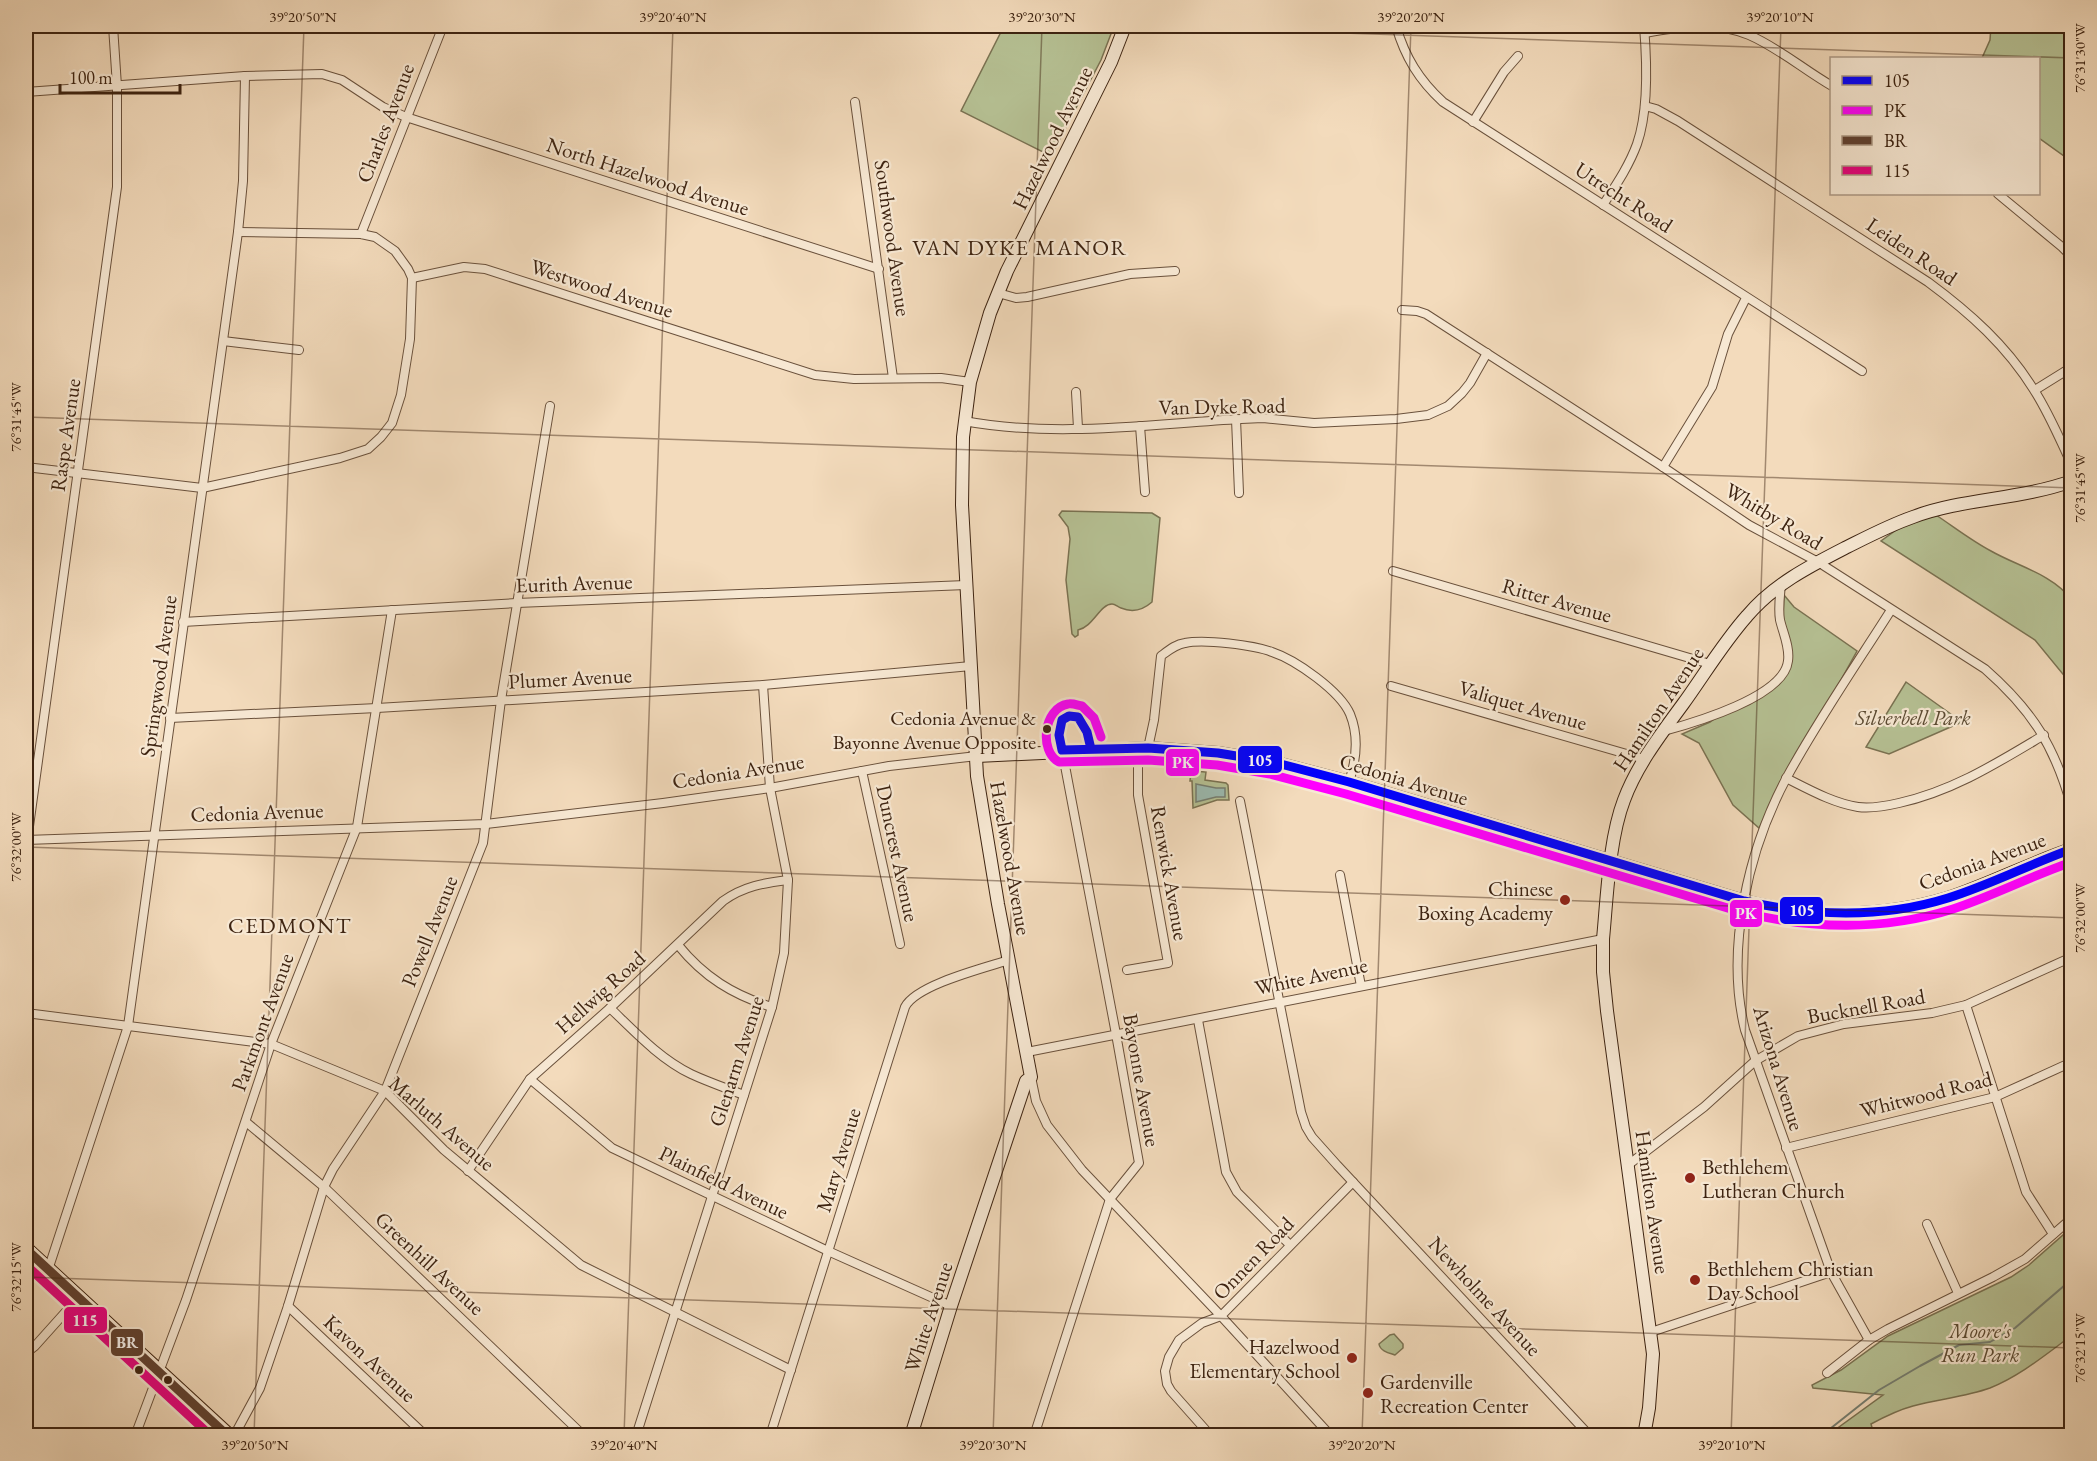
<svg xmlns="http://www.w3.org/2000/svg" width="2097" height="1461" viewBox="0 0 2097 1461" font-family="'EB Garamond',serif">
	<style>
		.green { fill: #b6c194; stroke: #7a7252; stroke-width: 1.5 }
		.water { fill: #9bbbb1; stroke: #757e71; stroke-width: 1.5 }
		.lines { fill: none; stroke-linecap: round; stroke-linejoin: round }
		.stream { stroke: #757e71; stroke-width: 2 }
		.street-casing { stroke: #6a513c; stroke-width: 10 }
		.secondary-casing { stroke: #3d2311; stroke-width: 14 }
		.primary-casing { stroke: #3d2311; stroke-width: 16 }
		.street { stroke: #f7e8d3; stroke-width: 8 }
		.secondary { stroke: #f7e8d3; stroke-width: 12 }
		.primary { stroke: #f3dbbc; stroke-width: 14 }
		.bus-1-casing { stroke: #f7e8d3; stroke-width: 14 }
		.bus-2-casing { stroke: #f7e8d3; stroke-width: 14 }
		.bus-3-casing { stroke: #f7e8d3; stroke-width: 14 }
		.bus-4-casing { stroke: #f7e8d3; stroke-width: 14 }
		.bus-1 { stroke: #00f; stroke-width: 9 }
		.bus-2 { stroke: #f0f; stroke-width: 9 }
		.bus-3 { stroke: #5f4030; stroke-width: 9 }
		.bus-4 { stroke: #e5007d; stroke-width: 9 }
		.ticks { fill: none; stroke: #3d2311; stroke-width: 1.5; stroke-opacity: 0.45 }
		.bus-dot { fill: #3d2311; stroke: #f7e8d3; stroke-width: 2 }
		.poi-dot { fill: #8f2418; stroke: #f7e8d3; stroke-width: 2 }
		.labels { text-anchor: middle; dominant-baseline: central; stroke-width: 4.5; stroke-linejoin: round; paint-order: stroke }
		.bus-label { font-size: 20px; fill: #3d2311; stroke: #f7e8d3; text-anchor: end }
		.street-label { font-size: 21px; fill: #3d2311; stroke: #f7e8d3 }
		.park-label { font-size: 21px; font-style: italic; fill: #5b4a32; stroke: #f7e8d3 }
		.poi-label { font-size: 21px; fill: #3d2311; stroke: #f7e8d3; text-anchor: start }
		.neighbourhood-label { font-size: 22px; letter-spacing: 1.5px; fill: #3d2311; stroke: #f7e8d3 }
		.line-badge { stroke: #f7e8d3; stroke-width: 2 }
		.badge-label { font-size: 16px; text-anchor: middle; font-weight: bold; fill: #fff }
		.neatline { fill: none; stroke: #3d2311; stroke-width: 2 }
		.ticks-label { font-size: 15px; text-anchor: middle; fill: #3d2311 }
	</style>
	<rect width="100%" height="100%" fill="#f3dbbc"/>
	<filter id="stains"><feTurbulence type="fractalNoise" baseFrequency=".00333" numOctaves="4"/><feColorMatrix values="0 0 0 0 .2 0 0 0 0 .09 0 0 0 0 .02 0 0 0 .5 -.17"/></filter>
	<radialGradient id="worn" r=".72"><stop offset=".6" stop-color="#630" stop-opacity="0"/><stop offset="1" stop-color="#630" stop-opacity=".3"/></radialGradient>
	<g class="green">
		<path d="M 1004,26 L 1114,26 L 1101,60 L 1051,156 L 961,111 Z"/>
		<path d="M 1991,26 L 2071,26 L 2071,161 L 2039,138 L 2038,58 L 1982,58 L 1990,40 Z"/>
		<path d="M 1062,511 L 1152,513 L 1160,518 L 1152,602 C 1143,610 1133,613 1121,608 C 1118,607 1115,604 1112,604 C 1100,604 1093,627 1078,630 L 1078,635 L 1075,637 L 1072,634 L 1066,580 L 1070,539 L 1068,527 L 1059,515 Z"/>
		<path d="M 1936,515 C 1954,527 1972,541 1991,551 C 2017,566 2052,574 2071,599 L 2071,684 L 2035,640 L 1881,541 L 1906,523 Z"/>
		<path d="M 1784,595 L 1794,607 L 1857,651 L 1759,828 L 1733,805 L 1699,743 L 1682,734 L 1710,722 L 1733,705 L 1780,681 L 1791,648 L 1783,617 Z"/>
		<path d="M 1906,682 L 1962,722 L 1889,754 L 1866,747 Z"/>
		<path d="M 1191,771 L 1206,772 L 1205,780 L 1226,783 L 1228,785 L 1229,800 L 1217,800 L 1193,808 L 1192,781 L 1190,781 Z"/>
		<path d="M 2071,1228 L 2071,1336 C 2045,1355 2020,1376 1990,1388 C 1965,1397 1938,1399 1913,1406 C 1898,1410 1884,1417 1871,1424 L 1874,1435 L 1828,1435 L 1883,1395 L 1813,1388 L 1812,1385 L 1841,1370 L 1888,1336 L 2011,1277 L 2029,1265 Z"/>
		<path d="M 1394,1334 L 1403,1344 L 1403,1348 L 1395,1355 C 1389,1353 1380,1351 1379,1344 L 1390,1335 Z"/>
	</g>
	<path class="water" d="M 1196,784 L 1216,788 L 1225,788 L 1225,797 L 1216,797 L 1196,802 Z"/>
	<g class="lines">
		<path class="stream" d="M 1821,1436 L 1879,1390 L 1920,1366 L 1959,1345 L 1990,1342 L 2015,1328 L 2072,1279"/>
		<g class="street-casing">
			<g id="street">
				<path d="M 1396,26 C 1405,57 1419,80 1443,102 L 1862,371"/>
				<path d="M 1645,33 C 1678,27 1717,21 1749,35 C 1779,48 1804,70 1832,86"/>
				<path d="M 26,92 L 245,76 L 322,74 L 342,80 L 383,107 L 406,117 L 879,269"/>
				<path d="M 855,102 L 893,378"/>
				<path d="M 1645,106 L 1656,109 L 1678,121 L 1928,282 C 1970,313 2007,346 2034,390 C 2049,413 2060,440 2072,465"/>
				<path d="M 1473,122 L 1504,72 L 1518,56"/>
				<path d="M 1998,194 L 2062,247 L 2072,257"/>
				<path d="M 1603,205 C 1616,185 1629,166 1637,144 C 1649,110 1647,62 1644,26"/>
				<path d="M 361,234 L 443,26"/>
				<path d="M 412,278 L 464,267 L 485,269 L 815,375 L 854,379 L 941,378 L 970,382"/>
				<path d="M 998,293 L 1016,298 L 1027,297 L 1130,274 L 1175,271"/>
				<path d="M 1402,310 L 1417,311 L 1426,314 L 1663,467 L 1749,525 L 1818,562 L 1985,669 C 2033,711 2055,747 2072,808"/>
				<path d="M 223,341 L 299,350"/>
				<path d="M 2035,390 L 2072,367"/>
				<path d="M 1076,392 L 1078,428"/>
				<path d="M 1236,419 L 1239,493"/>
				<path d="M 964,421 C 1055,438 1150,424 1241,419 L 1263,418 L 1314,423 L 1396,419 L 1428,415 L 1448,406 L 1462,393 L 1470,383 L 1487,353"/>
				<path d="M 1140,426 L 1145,492"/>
				<path d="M 26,467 L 202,488 L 340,458 L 368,449 L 381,437 L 392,423 L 401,395 L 410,339 L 412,278 L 408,269 L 395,251 L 375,237 L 361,234 L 238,232"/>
				<path d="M 1663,467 L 1712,387 L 1728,334 L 1746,298"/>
				<path d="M 1393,571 L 1710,664"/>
				<path d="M 183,622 L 517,603 L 966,585"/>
				<path d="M 1391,686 L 1644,759"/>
				<path d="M 170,718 L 377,708 L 763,685 L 971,666"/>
				<path d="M 1664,731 C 1693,723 1784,697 1788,661 C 1790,647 1783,633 1780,620 C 1778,608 1780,596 1781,584"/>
				<path d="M 1148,748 L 1154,720 L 1161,656 C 1169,650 1176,644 1185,643 C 1204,639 1254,645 1272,652 C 1296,660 1340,691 1350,714 C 1359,736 1356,761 1349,782"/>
				<path d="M 862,771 L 900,944"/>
				<path d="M 1786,778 C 1810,790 1833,803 1858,807 C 1872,809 1886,806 1899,803 C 1953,791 1997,763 2044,735"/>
				<path d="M 1240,801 L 1301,1112 L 1306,1127 L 1312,1137 L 1337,1165 L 1590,1436"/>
				<path d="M 26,840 L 486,824 L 663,803 L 770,788 L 889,766 L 977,756"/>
				<path d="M 26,848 L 117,187 L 117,86 L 113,26"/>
				<path d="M 1340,875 L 1361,986"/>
				<path d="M 678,945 C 704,977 733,995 772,1007"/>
				<path d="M 1127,970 L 1168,963 L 1138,795 L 1138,748"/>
				<path d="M 1966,1005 L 2026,1192 L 2053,1234"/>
				<path d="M 610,1008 C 635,1032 660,1059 691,1074 C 708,1082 726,1088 744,1095"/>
				<path d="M 26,1013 L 271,1044 L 385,1091 L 444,1150 L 581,1265 L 791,1370"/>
				<path d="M 1198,1020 L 1226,1172 L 1237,1192 L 1290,1245"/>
				<path d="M 1027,1052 L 1603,939"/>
				<path d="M 1031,1077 L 1036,1101 L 1047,1125 L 1082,1170 L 1221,1316 L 1331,1436"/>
				<path d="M 530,1079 L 612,1148 L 828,1251 L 951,1306"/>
				<path d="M 246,1122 L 324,1187 L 584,1436"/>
				<path d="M 1786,1148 L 1995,1097 L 2072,1062"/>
				<path d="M 1628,1165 L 1704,1107 L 1755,1061 L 1798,1036 L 1844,1024 L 1932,1013 L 1966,1005 L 2072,957"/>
				<path d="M 468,1171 L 530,1079 L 610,1008 L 723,901 C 744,886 764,883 788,880"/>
				<path d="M 1927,1224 L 1958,1293"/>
				<path d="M 48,1270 L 128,1026 L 238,232 L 243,181 L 245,76"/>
				<path d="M 288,1306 L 426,1436"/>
				<path d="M 1651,1332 L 1831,1272"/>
				<path d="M 1869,1340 L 1831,1272 L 1745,1030 C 1725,949 1748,850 1787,777 C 1818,720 1856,665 1891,610"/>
				<path d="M 26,1353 L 35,1346 L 78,1298"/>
				<path d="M 1827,1373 L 1869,1340 L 1888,1329 L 1993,1277 L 2025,1259 L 2072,1218"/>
				<path d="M 135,1436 L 186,1300 L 271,1044 L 357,827 L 392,610"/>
				<path d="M 234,1436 L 260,1388 L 288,1306 L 324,1187 L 333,1169 L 385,1091 L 483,843 L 501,700 L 550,406"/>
				<path d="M 636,1436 L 772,1007 L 784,953 L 788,880 L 770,788 L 763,685"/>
				<path d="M 770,1436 L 905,1007 C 916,985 984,968 1009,960"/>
				<path d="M 1034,1436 L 1110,1199 L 1139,1163 L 1116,1034 L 1062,750"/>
				<path d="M 1211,1436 L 1171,1391 L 1167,1384 L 1165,1371 L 1169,1357 L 1179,1340 L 1202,1323 L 1221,1316 L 1353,1182"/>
			</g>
		</g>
		<g class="secondary-casing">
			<g id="secondary">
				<path d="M 977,756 L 1148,748 L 1218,753 L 1273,762 L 1349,782 L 1744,901 C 1809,918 1883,918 1948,898 C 1990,884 2030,863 2072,849"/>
				<path d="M 911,1436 L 951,1306 L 1026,1081 L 1031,1077 L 998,904 L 977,776 L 962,505 L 963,437 L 970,382 L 990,313 L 1007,271 L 1111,62 L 1125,26"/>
				<path d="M 1644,1436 L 1649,1408 L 1653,1354 L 1607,1011 L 1603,972 L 1603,939 C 1607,898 1609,839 1624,800 C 1637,765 1661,734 1683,704 C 1704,675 1723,643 1747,616 C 1774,584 1810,566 1847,547 C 1869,536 1890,525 1913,517 C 1964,498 2019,500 2072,481"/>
			</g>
		</g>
		<g class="primary-casing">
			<path id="primary" d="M 26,1249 L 229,1436"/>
		</g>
		<use href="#street" class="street"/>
		<use href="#secondary" class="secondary"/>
		<use href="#primary" class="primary"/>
		<g class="bus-1-casing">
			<path id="bus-1" d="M 1091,749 L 1087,732 L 1078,717 L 1069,716 L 1062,720 L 1059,735 L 1062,750 L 1148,748 L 1218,753 L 1273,762 L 1349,782 L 1744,901 C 1811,916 1881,919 1948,898 C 1990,885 2030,864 2072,849"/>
		</g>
		<g class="bus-2-casing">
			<path id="bus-2" d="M 1101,737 L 1094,718 L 1082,706 C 1077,705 1072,703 1068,704 C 1043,708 1039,752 1059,762 L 1148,760 L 1217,765 L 1270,774 L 1346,794 L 1741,912 C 1810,929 1884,931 1953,909 C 1993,896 2031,876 2072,862"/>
		</g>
		<g class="bus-3-casing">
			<path id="bus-3" d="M 26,1249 L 228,1436"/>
		</g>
		<g class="bus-4-casing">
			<path id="bus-4" d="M 26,1265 L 211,1436"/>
		</g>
		<use href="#bus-1" class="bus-1"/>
		<use href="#bus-2" class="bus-2"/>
		<use href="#bus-3" class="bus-3"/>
		<use href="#bus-4" class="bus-4"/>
	</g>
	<path class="ticks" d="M 1141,26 L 2072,58M 26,417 L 2072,488M 26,847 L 2072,918M 26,1277 L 2072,1348M 254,1436 L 304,26M 624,1436 L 673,26M 993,1436 L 1042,26M 1362,1436 L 1411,26M 1731,1436 L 1781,26"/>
	<g class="bus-dot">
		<circle cx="1047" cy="729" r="5"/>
		<circle cx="139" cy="1370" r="5"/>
		<circle cx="168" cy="1380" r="5"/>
	</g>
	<g class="poi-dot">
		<circle cx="1565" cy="900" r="6"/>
		<circle cx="1690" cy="1178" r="6"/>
		<circle cx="1695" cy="1280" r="6"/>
		<circle cx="1352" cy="1358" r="6"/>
		<circle cx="1368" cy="1393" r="6"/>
	</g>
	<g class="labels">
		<g class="bus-label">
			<text x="1036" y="718">Cedonia Avenue &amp;<tspan x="1036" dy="24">Bayonne Avenue Opposite</tspan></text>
		</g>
		<g class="street-label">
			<text transform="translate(385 123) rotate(-69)">Charles Avenue</text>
			<text transform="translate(1052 138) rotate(-64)">Hazelwood Avenue</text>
			<text transform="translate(648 176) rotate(18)">North Hazelwood Avenue</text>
			<text transform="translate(1624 197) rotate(33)">Utrecht Road</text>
			<text transform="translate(893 238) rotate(82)">Southwood Avenue</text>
			<text transform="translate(1912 251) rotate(34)">Leiden Road</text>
			<text transform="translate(602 288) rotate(18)">Westwood Avenue</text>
			<text transform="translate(1222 406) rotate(-1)">Van Dyke Road</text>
			<text transform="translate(65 435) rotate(-82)">Raspe Avenue</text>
			<text transform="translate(1774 516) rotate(31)">Whitby Road</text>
			<text transform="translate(574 583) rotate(-2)">Eurith Avenue</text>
			<text transform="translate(1557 600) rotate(16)">Ritter Avenue</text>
			<text transform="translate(158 676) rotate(-82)">Springwood Avenue</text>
			<text transform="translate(570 678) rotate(-3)">Plumer Avenue</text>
			<text transform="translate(1523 705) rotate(16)">Valiquet Avenue</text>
			<text transform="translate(1658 709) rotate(-56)">Hamilton Avenue</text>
			<text transform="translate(738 771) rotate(-9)">Cedonia Avenue</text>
			<text transform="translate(1404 779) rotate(17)">Cedonia Avenue</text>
			<text transform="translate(257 812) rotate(-2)">Cedonia Avenue</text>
			<text transform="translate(898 853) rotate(78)">Duncrest Avenue</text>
			<text transform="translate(1011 858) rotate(80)">Hazelwood Avenue</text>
			<text transform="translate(1982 861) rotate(-20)">Cedonia Avenue</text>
			<text transform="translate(1170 873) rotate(80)">Renwick Avenue</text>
			<text transform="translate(429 931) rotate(-68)">Powell Avenue</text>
			<text transform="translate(1311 976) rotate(-12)">White Avenue</text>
			<text transform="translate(600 992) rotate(-42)">Hellwig Road</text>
			<text transform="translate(1866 1006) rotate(-10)">Bucknell Road</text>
			<text transform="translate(262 1022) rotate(-70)">Parkmont Avenue</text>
			<text transform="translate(736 1061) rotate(-72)">Glenarm Avenue</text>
			<text transform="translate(1779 1068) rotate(73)">Arizona Avenue</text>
			<text transform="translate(1142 1080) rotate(80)">Bayonne Avenue</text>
			<text transform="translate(1926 1094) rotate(-14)">Whitwood Road</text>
			<text transform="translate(442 1123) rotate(41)">Marluth Avenue</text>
			<text transform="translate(838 1160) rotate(-73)">Mary Avenue</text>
			<text transform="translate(724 1182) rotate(26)">Plainfield Avenue</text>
			<text transform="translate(1653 1202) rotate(82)">Hamilton Avenue</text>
			<text transform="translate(1253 1258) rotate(-46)">Onnen Road</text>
			<text transform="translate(430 1263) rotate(43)">Greenhill Avenue</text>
			<text transform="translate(1485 1296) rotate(47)">Newholme Avenue</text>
			<text transform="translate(928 1317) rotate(-72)">White Avenue</text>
			<text transform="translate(370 1358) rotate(43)">Kavon Avenue</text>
		</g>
		<g class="park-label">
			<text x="1913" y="717">Silverbell Park</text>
			<text x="1980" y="1330">Moore's<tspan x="1980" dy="24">Run Park</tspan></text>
		</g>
		<g class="poi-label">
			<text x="1553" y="888" text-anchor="end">Chinese<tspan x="1553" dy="24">Boxing Academy</tspan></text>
			<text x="1702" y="1166">Bethlehem<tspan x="1702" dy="24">Lutheran Church</tspan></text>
			<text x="1707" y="1268">Bethlehem Christian<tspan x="1707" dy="24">Day School</tspan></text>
			<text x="1340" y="1346" text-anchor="end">Hazelwood<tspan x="1340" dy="24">Elementary School</tspan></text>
			<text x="1380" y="1381">Gardenville<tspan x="1380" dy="24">Recreation Center</tspan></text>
		</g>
		<g class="neighbourhood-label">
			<text x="1020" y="247">VAN DYKE MANOR</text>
			<text x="290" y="925">CEDMONT</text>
		</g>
	</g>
	<g class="line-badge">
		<rect x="1237" y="745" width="46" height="29" rx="6" fill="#00f"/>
		<rect x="1165" y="748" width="35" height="29" rx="6" fill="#f0f"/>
		<rect x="1779" y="896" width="45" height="29" rx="6" fill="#00f"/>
		<rect x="1729" y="899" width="34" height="29" rx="6" fill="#f0f"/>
		<rect x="63" y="1306" width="45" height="28" rx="6" fill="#e5007d"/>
		<rect x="110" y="1328" width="34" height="29" rx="6" fill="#5f4030"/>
	</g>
	<g class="badge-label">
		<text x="1260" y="766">105</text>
		<text x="1183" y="768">PK</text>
		<text x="1802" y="916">105</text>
		<text x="1746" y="919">PK</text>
		<text x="85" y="1326">115</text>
		<text x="127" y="1348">BR</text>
	</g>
	<rect width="2097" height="1461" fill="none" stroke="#f3dbbc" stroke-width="66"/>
	<rect x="1830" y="57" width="210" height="138" fill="#f7e8d3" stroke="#ad9985" stroke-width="1.5"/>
	<rect x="1842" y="76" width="30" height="9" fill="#0000ff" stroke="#ad9985" stroke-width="1.5"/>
	<text x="1884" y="87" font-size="18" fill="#3d2311">105</text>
	<rect x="1842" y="106" width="30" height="9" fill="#ff00ff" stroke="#ad9985" stroke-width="1.5"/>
	<text x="1884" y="117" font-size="18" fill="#3d2311">PK</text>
	<rect x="1842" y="136" width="30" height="9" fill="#5f4030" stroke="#ad9985" stroke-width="1.5"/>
	<text x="1884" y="147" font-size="18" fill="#3d2311">BR</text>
	<rect x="1842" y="166" width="30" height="9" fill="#e5007d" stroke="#ad9985" stroke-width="1.5"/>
	<text x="1884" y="177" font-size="18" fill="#3d2311">115</text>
	<path d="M60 84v9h120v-9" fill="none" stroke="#3d2311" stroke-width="3"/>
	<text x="69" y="84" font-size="18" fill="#3d2311" stroke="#f7e8d3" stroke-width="4.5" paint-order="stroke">100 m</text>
	<rect x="33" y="33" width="2031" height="1395" class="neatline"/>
	<g class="ticks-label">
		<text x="303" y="22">39°20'50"N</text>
		<text x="673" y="22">39°20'40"N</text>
		<text x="1042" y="22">39°20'30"N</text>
		<text x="1411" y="22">39°20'20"N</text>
		<text x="1780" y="22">39°20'10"N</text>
		<text transform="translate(2080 58) rotate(-90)" y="5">76°31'30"W</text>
		<text transform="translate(16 417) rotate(-90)" y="5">76°31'45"W</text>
		<text transform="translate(2080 488) rotate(-90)" y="5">76°31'45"W</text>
		<text transform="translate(16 847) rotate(-90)" y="5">76°32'00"W</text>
		<text transform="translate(2080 918) rotate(-90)" y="5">76°32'00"W</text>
		<text transform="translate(16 1277) rotate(-90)" y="5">76°32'15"W</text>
		<text transform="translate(2080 1348) rotate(-90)" y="5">76°32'15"W</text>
		<text x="255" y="1450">39°20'50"N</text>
		<text x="624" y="1450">39°20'40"N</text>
		<text x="993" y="1450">39°20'30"N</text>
		<text x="1362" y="1450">39°20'20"N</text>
		<text x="1732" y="1450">39°20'10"N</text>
	</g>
	<rect width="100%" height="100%" filter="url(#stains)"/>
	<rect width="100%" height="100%" fill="url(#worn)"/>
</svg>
